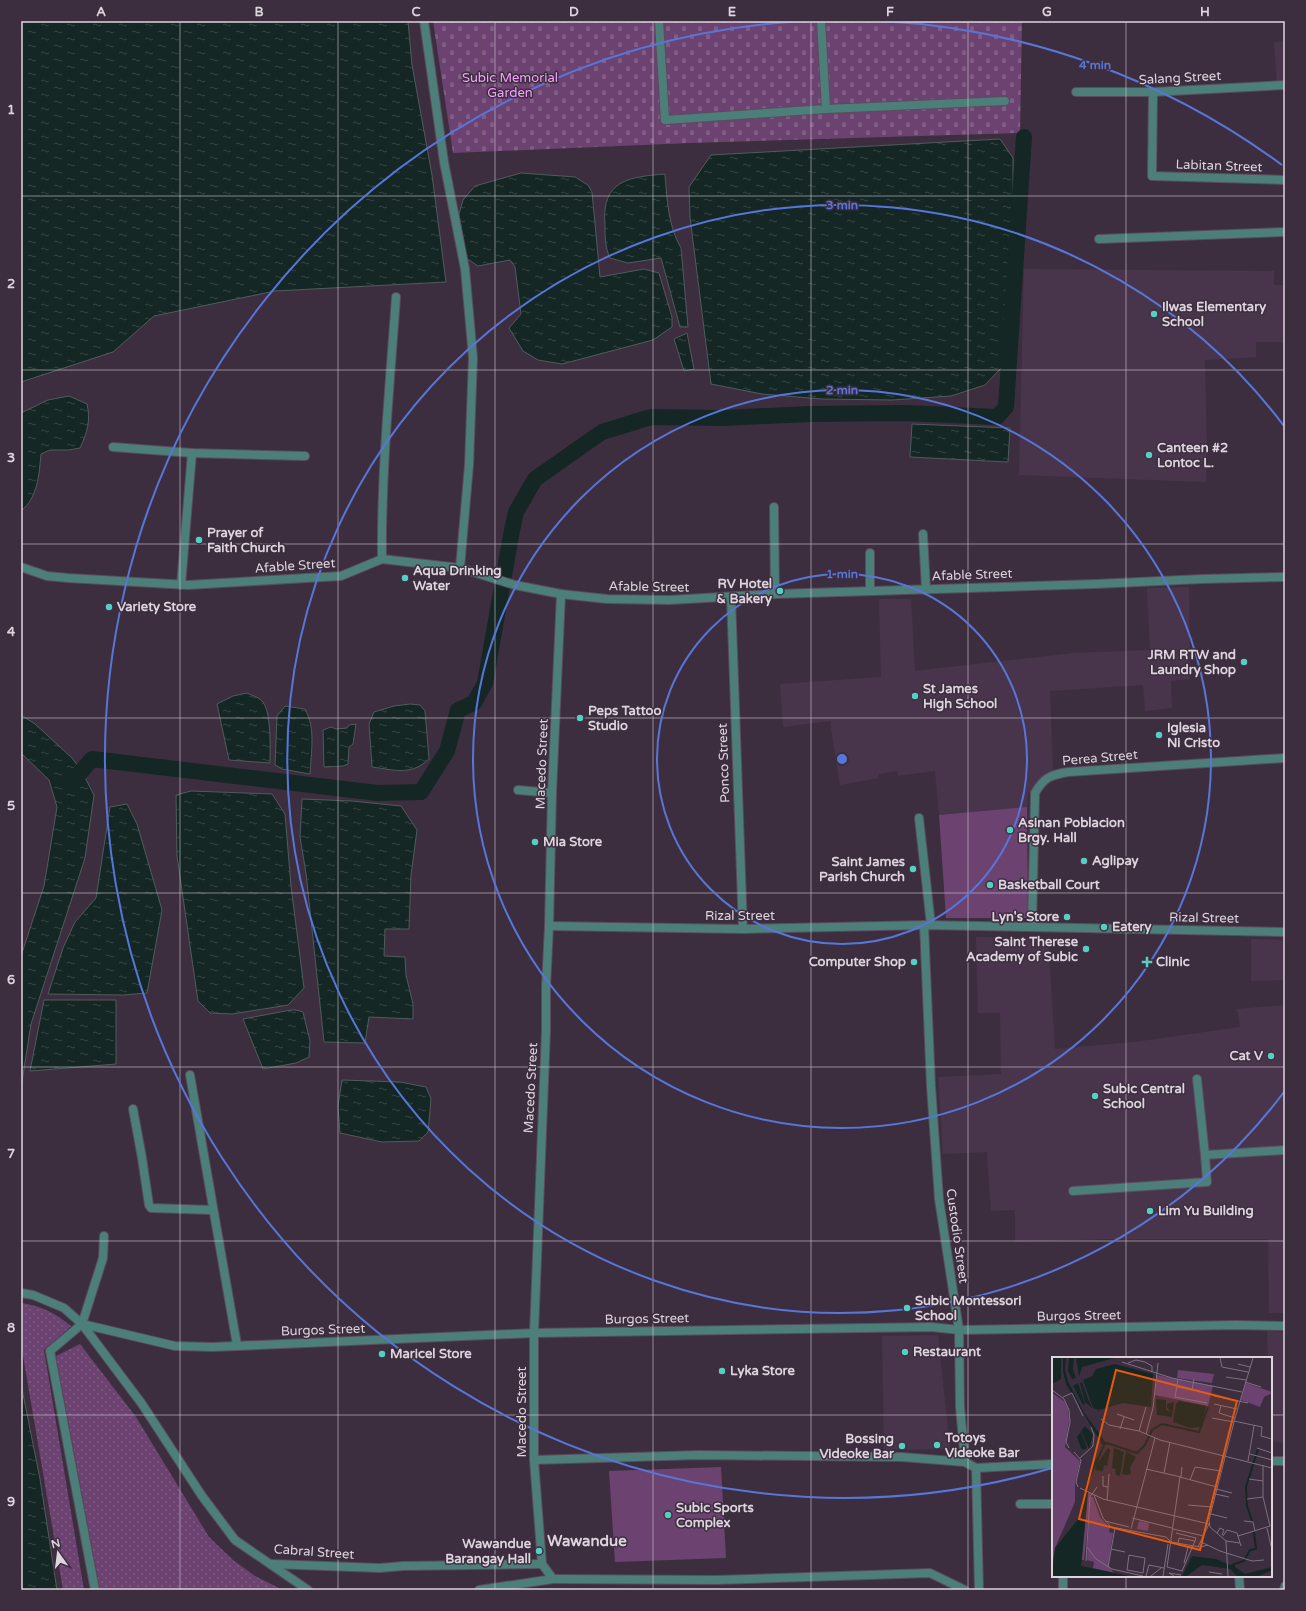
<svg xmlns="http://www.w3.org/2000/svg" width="1306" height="1611" viewBox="0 0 1306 1611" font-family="'Varela Round',sans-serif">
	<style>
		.built { fill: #49354b }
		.cemetery { fill: url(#cemetery-stones) }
		.park { fill: url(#park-dots) }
		.pitch { fill: #6c4271 }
		.water { fill: url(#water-ripples); stroke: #505b5c }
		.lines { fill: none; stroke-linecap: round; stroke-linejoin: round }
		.canal { stroke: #142724; stroke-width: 16 }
		.service-casing { stroke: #5a4c5c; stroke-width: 10 }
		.minor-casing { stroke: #5a4c5c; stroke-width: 10 }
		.tertiary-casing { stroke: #5a4c5c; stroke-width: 10 }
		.service { stroke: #4c7f79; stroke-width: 8 }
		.minor { stroke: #4c7f79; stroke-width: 8 }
		.tertiary { stroke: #4c7f79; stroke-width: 8 }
		.grid { fill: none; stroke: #ddd4de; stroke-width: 1; stroke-opacity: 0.55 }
		.ring { fill: none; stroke: #5776da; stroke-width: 2 }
		.poi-dot { fill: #57cec2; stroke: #3d2e3f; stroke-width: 1.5 }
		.labels { text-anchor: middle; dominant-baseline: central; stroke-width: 3; stroke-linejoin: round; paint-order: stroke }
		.park-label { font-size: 13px; fill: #f5a1fe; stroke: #3d2e3f }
		.street-label { font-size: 13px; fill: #ddd4de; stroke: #3d2e3f }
		.poi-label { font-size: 13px; font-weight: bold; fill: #ddd4de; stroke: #3d2e3f; text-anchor: start }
		.quarter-label { font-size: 15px; font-weight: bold; fill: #ddd4de; stroke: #3d2e3f }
		.inset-river { fill: none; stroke: #142724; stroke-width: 2 }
		.inset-road { fill: none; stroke: #7d707f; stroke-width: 1 }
		.view { fill: #e8590c; fill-opacity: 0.15; stroke: #e8590c; stroke-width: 2 }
		.inset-edge { fill: none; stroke: #ddd4de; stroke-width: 2 }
		.centre { fill: #5776da; stroke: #3d2e3f; stroke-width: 2 }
		.ring-label { font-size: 12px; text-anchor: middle; font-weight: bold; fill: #5776da; stroke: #3d2e3f; stroke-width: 3; stroke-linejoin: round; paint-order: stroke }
		.neatline { fill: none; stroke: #ddd4de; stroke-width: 1.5 }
		.grid-label { font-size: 13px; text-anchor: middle; font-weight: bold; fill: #ddd4de }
	</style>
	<defs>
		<pattern id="cemetery-stones" width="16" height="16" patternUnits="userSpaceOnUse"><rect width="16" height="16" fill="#6c4271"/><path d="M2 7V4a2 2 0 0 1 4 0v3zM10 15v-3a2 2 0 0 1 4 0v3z" fill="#815c85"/></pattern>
		<pattern id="park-dots" width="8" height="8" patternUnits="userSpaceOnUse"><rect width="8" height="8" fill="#6c4271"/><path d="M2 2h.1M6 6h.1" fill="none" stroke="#815c85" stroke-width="1.8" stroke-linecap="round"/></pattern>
		<pattern id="water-ripples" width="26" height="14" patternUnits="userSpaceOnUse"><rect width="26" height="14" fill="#142724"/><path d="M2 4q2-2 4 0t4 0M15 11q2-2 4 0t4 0" fill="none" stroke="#364543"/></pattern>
	</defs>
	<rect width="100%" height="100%" fill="#3d2e3f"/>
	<g class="built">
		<path d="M 1285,41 L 1285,83 L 1277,83 L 1274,42 Z"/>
		<path d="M 1024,269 L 1274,271 L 1274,285 L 1285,285 L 1285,342 L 1256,342 L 1256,357 L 1205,360 L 1207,457 L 1206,482 L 1019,475 Z"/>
		<path d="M 1189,587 L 1190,679 L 1171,681 L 1172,708 L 1145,711 L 1143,685 L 1050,691 L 1053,770 L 1046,773 L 1028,794 L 1027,807 L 939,815 L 935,771 L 898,776 L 897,771 L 879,774 L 878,778 L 840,785 L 830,721 L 783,727 L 780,684 L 881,677 L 879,599 L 911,599 L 915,671 L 1074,653 L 1150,650 L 1147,588 Z"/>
		<path d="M 976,937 L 1048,938 L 1055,1049 L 1134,1042 L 1240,1027 L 1237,1009 L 1285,1005 L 1285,1313 L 1269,1313 L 1268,1239 L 1107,1239 L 1015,1242 L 1015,1210 L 991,1211 L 987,1152 L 943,1154 L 938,1077 L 1001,1074 L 1000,1013 L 978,1013 Z"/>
		<path d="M 1251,939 L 1285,940 L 1285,980 L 1251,981 Z"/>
		<path d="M 1267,1331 L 1285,1332 L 1285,1443 L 1271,1441 L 1271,1358 L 1268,1358 Z"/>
		<path d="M 938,1335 L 950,1449 L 884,1450 L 882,1336 Z"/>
	</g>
	<path class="cemetery" d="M 433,21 L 1022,21 L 1020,133 L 690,143 L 453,153 Z"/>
	<g class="park">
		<path d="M 21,1303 C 42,1306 55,1313 71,1326 L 44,1350 L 84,1590 L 63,1590 L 21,1344 Z"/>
		<path d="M 80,1344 L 136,1417 L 209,1537 L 233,1560 L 255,1576 L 283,1590 L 100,1590 L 56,1356 Z"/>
	</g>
	<g class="pitch">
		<path d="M 1027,807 L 1028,918 L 946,918 L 939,815 Z"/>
		<path d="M 721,1467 L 726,1558 L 615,1562 L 609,1471 Z"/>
	</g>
	<g class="water">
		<path d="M 21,21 L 408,21 L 412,65 L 432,175 L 446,282 L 275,291 L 154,316 L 113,352 L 21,382 Z"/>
		<path d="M 1000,139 L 1013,158 L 1013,238 L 1002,367 L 985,385 L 951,396 L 892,400 L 822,399 L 762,394 L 711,384 L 690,217 L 689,187 L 711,155 Z"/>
		<path d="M 521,173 L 575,177 L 588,185 L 592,192 L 600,277 L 644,269 L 659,273 L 672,317 L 672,327 L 653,340 L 562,364 L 538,360 L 523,351 L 509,328 L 521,314 L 515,267 L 510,260 L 478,266 L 466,258 L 459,214 L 463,200 L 475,186 Z"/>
		<path d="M 665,174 C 667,199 668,226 681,248 L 688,327 L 680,327 L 661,258 L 628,263 L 610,258 C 605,247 605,237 605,225 C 601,180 629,177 665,174 Z"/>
		<path d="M 687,333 L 694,369 L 684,371 L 674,339 Z"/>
		<path d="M 69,396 L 87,404 C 91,420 87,433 80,448 L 69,450 L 50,450 L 41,454 C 39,475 38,497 21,511 L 21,413 L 48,400 Z"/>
		<path d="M 912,424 L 1010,428 L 1008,462 L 910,457 Z"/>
		<path d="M 247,693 C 251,695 258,697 261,700 C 272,709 270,750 270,763 L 229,760 L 217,704 L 233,696 Z"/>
		<path d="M 410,704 L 420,705 L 425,711 L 429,759 C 411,776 395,770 372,767 L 369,724 L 374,712 L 394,706 Z"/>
		<path d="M 285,706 L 305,709 C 316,729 311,752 310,774 L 282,769 L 275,765 L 277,716 Z"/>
		<path d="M 21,715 L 35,724 L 72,758 L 81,770 L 94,795 L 85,858 L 31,1024 L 21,1088 L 21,956 L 44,886 L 57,807 L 49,780 L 21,753 Z"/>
		<path d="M 356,724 L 353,744 L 349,747 L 348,764 L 343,766 L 324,767 L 323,730 L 331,727 L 336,729 L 347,728 L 349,725 Z"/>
		<path d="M 191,791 L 272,794 L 285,814 L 291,886 L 304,988 L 288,1005 L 232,1014 L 210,1013 L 198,1001 L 177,856 L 176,795 Z"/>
		<path d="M 302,799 L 352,801 L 401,806 L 417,830 L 411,875 L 409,929 L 385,929 L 384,956 L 405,957 L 406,975 L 413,1004 L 413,1019 L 369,1017 L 365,1043 L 324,1042 L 306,873 L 300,837 Z"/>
		<path d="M 127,804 L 137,824 L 162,910 L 147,993 L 123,995 L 48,994 L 63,948 L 75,922 L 96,898 L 110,807 Z"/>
		<path d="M 44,1000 L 116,1000 L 116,1064 L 30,1071 Z"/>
		<path d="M 291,1010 L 296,1010 L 303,1012 L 310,1041 L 309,1057 L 296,1063 L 263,1069 L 243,1019 Z"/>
		<path d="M 342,1080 L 400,1082 L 426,1087 L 431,1099 L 428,1132 L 419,1141 L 382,1142 L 340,1133 L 338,1106 Z"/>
		<path d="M 21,1384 L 40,1479 L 57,1590 L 21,1590 Z"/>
	</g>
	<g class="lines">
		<path class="canal" d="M 72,782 L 92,759 L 378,793 L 421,792 L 447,751 L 458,710 L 474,703 L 485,683 L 512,530 L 516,512 L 535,479 L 602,432 L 651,417 L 723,418 L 810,414 L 905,413 L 997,417 L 1006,407 L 1024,137"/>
		<g class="service-casing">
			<g id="service">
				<path d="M 659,21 L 665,120 L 826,109 L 1005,101"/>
				<path d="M 821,21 L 826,109"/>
				<path d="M 1099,239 L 1285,232"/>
				<path d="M 518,790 L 552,793"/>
				<path d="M 919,818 L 931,925"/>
				<path d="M 1197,1079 L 1205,1155"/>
				<path d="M 133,1109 L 142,1158 L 149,1205 L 151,1208 L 212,1210"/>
				<path d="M 1073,1191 L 1207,1182 L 1205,1155 L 1285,1150"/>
				<path d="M 82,1324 L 50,1351 L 95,1590"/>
				<path d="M 1020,1504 L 1053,1504"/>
				<path d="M 1239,1576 L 1240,1590"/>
				<path d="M 553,1579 L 716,1580 L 930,1573 L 965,1590"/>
				<path d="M 1063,1590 L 1063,1576"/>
				<path d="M 1284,1590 L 1285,1586"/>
			</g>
		</g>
		<g class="minor-casing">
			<g id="minor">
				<path d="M 424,21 L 444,162 L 465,269 L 470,324 L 473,358 L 469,465 L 460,568"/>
				<path d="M 1076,92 L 1153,92 L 1285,85"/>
				<path d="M 1153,92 L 1152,176 L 1285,180"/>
				<path d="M 113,447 L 192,453 L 305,456"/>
				<path d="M 774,507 L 775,594"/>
				<path d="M 923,534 L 926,589"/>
				<path d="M 870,553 L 870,591"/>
				<path d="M 382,559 C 381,472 390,384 396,297"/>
				<path d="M 21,567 L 47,576 L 68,578 L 188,585 L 341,576 L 382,559 L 460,568 L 515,585 L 561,594 L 607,599 L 669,600 L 775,594 L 1096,584 L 1202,579 L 1285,577"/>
				<path d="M 181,585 L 192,453"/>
				<path d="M 731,597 L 743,929"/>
				<path d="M 549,926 L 743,929 L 928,925"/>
				<path d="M 1032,927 L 1035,793 C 1044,777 1051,775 1068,772 L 1285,758"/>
				<path d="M 190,1075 L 237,1345"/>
				<path d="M 104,1236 L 103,1258 L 82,1324 L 142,1404 L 202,1496 L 235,1540 L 308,1590"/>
				<path d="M 534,1460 L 699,1455 L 902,1457 L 965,1462 L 976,1468 L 979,1590"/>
				<path d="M 1271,1461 L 1285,1461"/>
				<path d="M 965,1462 L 960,1407 L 959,1330 L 939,1199 L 931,1086 L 924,925 L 1285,932"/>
				<path d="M 976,1468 L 1053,1464"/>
				<path d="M 271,1564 L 380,1568 L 403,1566 L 542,1564"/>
				<path d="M 479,1590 L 553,1579 L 542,1564 L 534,1460 L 534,1333 L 546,1031 L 546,987 L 549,926 L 552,793 L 561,594"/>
			</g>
		</g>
		<g class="tertiary-casing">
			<path id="tertiary" d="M 21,1293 L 33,1295 L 64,1308 L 82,1324 L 175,1346 L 213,1347 L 534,1333 L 932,1327 L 959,1330 L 1236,1325 L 1285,1326"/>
		</g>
		<use href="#service" class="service"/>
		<use href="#minor" class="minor"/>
		<use href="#tertiary" class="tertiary"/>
	</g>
	<path class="grid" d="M 180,21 L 180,1590M 338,21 L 338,1590M 495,21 L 495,1590M 653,21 L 653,1590M 811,21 L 811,1590M 968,21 L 968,1590M 1126,21 L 1126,1358M 21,196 L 1285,196M 21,370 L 1285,370M 21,544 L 1285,544M 21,718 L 1285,718M 21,893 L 1285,893M 21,1067 L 1285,1067M 21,1241 L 1285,1241M 21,1415 L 1053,1415M 1271,1415 L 1285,1415M 1126,1576 L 1126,1590"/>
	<g class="ring">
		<circle cx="842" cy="759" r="185"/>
		<circle cx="842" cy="759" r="369"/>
		<path d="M1284 1092A554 554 0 1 1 1284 426"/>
		<path d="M1052 1468A739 739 0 1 1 803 21M881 21A739 739 0 0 1 1282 165"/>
	</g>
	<g class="poi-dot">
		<circle cx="1154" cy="314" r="4"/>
		<circle cx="1149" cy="455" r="4"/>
		<circle cx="199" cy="540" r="4"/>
		<circle cx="405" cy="578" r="4"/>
		<circle cx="780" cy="591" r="4"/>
		<circle cx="109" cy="607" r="4"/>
		<circle cx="1244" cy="662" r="4"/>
		<circle cx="915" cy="696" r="4"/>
		<circle cx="580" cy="718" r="4"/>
		<circle cx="1159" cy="735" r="4"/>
		<circle cx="1010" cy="830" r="4"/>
		<circle cx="535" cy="842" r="4"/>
		<circle cx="1084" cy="861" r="4"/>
		<circle cx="913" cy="869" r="4"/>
		<circle cx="990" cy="885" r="4"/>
		<circle cx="1067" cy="917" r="4"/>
		<circle cx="1104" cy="927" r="4"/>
		<circle cx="1086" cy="949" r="4"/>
		<circle cx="914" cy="962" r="4"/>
		<path d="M1145 956h4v4h4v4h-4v4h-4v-4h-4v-4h4z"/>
		<circle cx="1271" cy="1056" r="4"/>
		<circle cx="1095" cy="1096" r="4"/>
		<circle cx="1150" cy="1211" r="4"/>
		<circle cx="907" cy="1308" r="4"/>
		<circle cx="905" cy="1352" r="4"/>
		<circle cx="382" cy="1354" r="4"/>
		<circle cx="722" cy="1371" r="4"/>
		<circle cx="937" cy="1445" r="4"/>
		<circle cx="902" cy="1446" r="4"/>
		<circle cx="668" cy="1515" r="4"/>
		<circle cx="539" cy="1551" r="4"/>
	</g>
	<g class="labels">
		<g class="park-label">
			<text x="510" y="78">Subic Memorial<tspan x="510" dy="15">Garden</tspan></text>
		</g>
		<g class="street-label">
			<text transform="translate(1180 78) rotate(-3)">Salang Street</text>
			<text transform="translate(1219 166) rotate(2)">Labitan Street</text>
			<text transform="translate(295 566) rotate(-4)">Afable Street</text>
			<text transform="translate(972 575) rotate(-2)">Afable Street</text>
			<text transform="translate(649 587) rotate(1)">Afable Street</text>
			<text transform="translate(1100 758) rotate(-5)">Perea Street</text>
			<text transform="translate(724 763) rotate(-92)">Ponco Street</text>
			<text transform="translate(542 764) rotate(-88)">Macedo Street</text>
			<text x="740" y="916">Rizal Street</text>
			<text transform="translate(1204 918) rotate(1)">Rizal Street</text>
			<text transform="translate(531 1088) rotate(-87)">Macedo Street</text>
			<text transform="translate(957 1236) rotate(82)">Custodio Street</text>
			<text transform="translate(1079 1316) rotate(-1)">Burgos Street</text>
			<text transform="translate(647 1319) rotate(-1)">Burgos Street</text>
			<text transform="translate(323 1330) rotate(-2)">Burgos Street</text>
			<text transform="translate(522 1412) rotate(-90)">Macedo Street</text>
			<text transform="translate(314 1552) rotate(4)">Cabral Street</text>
		</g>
		<g class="poi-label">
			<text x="1162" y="307">Ilwas Elementary<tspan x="1162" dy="15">School</tspan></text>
			<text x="1157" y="448">Canteen #2<tspan x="1157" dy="15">Lontoc L.</tspan></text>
			<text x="207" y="533">Prayer of<tspan x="207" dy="15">Faith Church</tspan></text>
			<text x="413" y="571">Aqua Drinking<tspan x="413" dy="15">Water</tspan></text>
			<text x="772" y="584" text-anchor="end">RV Hotel<tspan x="772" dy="15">&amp; Bakery</tspan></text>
			<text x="117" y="607">Variety Store</text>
			<text x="1236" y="655" text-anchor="end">JRM RTW and<tspan x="1236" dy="15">Laundry Shop</tspan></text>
			<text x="923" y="689">St James<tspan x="923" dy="15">High School</tspan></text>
			<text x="588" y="711">Peps Tattoo<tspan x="588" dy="15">Studio</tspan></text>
			<text x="1167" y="728">Iglesia<tspan x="1167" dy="15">Ni Cristo</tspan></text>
			<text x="1018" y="823">Asinan Poblacion<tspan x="1018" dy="15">Brgy. Hall</tspan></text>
			<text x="543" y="842">Mia Store</text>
			<text x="1092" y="861">Aglipay</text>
			<text x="905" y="862" text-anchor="end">Saint James<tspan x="905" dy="15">Parish Church</tspan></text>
			<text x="998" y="885">Basketball Court</text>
			<text x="1059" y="917" text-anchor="end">Lyn's Store</text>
			<text x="1112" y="927">Eatery</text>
			<text x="1078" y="942" text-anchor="end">Saint Therese<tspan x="1078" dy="15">Academy of Subic</tspan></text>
			<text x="906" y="962" text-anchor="end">Computer Shop</text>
			<text x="1156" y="962">Clinic</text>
			<text x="1263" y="1056" text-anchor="end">Cat V</text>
			<text x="1103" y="1089">Subic Central<tspan x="1103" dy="15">School</tspan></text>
			<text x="1158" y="1211">Lim Yu Building</text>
			<text x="915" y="1301">Subic Montessori<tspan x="915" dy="15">School</tspan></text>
			<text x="913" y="1352">Restaurant</text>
			<text x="390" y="1354">Maricel Store</text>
			<text x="730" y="1371">Lyka Store</text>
			<text x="945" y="1438">Totoys<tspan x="945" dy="15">Videoke Bar</tspan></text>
			<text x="894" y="1439" text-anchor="end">Bossing<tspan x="894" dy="15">Videoke Bar</tspan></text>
			<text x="676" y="1508">Subic Sports<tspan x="676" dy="15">Complex</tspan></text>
			<text x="531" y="1544" text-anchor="end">Wawandue<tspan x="531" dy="15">Barangay Hall</tspan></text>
		</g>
		<g class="quarter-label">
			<text x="587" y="1541">Wawandue</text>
		</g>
	</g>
	<g transform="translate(1052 1357)">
		<rect width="220" height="220" fill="#3d2e3f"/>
		<path d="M 0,36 L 12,44 L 16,52 L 17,64 L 13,90 L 28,104 L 23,126 L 23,145 L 3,191 L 0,210 Z" fill="#6c4271"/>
		<path d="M 126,13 L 162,17 L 160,26 L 125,21 ZM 105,18 L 161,29 L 156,49 L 103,38 ZM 194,26 L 220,35 L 220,36 L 212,40 L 208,50 L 189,43 Z" fill="#6c4271"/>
		<path d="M 36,136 L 39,136 L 32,203 L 30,203 ZM 38,140 L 41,140 L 48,160 L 58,171 L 57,175 L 61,176 L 56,208 L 62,216 L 41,211 L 42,205 L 35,203 Z" fill="#6c4271"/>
		<path d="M 87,164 L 97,166 L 96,174 L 85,172 Z" fill="#6c4271"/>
		<path d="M 0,1 L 9,1 L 9,22 L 0,27 ZM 11,1 L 14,1 L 13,12 L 16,24 L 31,54 L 54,86 L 45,107 L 56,91 L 58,93 L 55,109 L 52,108 L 51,114 L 43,113 L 44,108 L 37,124 L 29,209 L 77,219 L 0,219 L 3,191 L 27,161 L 37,116 L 51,89 L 14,27 L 11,14 ZM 17,1 L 22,1 L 21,12 L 24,21 L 20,22 L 16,14 ZM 24,1 L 62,1 L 30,10 L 27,20 ZM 63,7 L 101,17 L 99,50 L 71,46 L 47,53 L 41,51 L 31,23 L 40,19 L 44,12 ZM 30,25 L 37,44 L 40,51 L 33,45 L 28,26 ZM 26,26 L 33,47 L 31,48 L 21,29 ZM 104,42 L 114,43 L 114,53 L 119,55 L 115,51 L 115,47 L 122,45 L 120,60 L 105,58 ZM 127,44 L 154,49 L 149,70 L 138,71 L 121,65 L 124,47 ZM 33,69 L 41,77 L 37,92 L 29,74 ZM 29,75 L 35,91 L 32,93 L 29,91 L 25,80 ZM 62,91 L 72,95 L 68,119 L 64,118 L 63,113 L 66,113 L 60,111 ZM 74,94 L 84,100 L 78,110 L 79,117 L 74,118 L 70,117 ZM 140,199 L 164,202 L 178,208 L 183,206 L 183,210 L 193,217 L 220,210 L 220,213 L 207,219 L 185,219 L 178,212 L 150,208 L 135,219 L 130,219 Z" fill="#142724"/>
		<path class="inset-river" d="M 53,87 L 55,86 L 85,96 L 93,88 L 100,73 L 110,67 L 147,75 L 156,50M 200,164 L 195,149 L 194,130 L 206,92M 182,207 L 192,204 L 198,193 L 204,192 L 202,175"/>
		<path class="inset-road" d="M 168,1 L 170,10 L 196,15M 70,5 L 120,21 L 190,35M 76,6 L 84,3 L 93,5 L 100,9 L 100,15M 186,7 L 198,10M 174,20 L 194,23M 126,22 L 123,40 L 155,46M 193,25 L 209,30M 125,30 L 140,33 L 142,22M 0,33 L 12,42 L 17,53 L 18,65 L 14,85 L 17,91M 162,39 L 196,46M 11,40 L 20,36 L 31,59M 162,47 L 185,52M 169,49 L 167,56 L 183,61M 65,57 L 82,63M 160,61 L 182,65M 49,62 L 57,68 L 87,74 L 108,83 L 220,111M 182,64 L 210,70 L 209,79 L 220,82M 68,72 L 72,60M 87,74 L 94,50M 94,77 L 101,51 L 106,6M 205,91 L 220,96M 22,95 L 29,103 L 24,125 L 26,130M 198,97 L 220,103M 28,101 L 41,89 L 42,78 L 39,70M 196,104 L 202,69M 94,112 L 129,120 L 130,110M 112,116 L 118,85M 51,119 L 51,129 L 56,130M 197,122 L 211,124M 138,123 L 143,110 L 169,114M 28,131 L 51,142 L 157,167 L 146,190M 164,132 L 180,136M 163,137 L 177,140M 42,138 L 51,161 L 59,170 L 114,180 L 118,184M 195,142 L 211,140M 55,143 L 57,117M 136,148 L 160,150M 159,157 L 175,161M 80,161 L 120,171M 53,164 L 77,170M 192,164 L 201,165 L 203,174M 215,171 L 219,189M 79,172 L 103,81M 121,172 L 152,179M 124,176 L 144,181 L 143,184M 165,176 L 168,171 L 172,173 L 170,178M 171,179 L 175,173 L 185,176 L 189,189M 186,179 L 218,169 L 211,140 L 211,108M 174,184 L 188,186M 119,185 L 148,190 L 156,188M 149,185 L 168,194 L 200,204 L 212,203M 126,186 L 127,181 L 143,184 L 130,214 L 115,210 L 128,120 L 165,130M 35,190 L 44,202 L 60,212 L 91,219M 59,192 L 73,195M 77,198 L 93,201 L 91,216 L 75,213 ZM 34,204 L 38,140 L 45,130M 132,206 L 136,190 L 140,190M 56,210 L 63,171M 157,215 L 170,217M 94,219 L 97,208 L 112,211M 99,219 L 109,211M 111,219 L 116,187M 122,219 L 117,216 L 129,218M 176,219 L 174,184 L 158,170 L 157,163 L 183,61 L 201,1"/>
		<path class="view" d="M 64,13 L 185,44 L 148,193 L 27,162 Z"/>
		<rect width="220" height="220" class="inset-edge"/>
	</g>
	<circle cx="842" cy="759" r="6" class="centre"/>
	<g class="ring-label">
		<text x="1095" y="69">4 min</text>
		<text x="842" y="209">3 min</text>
		<text x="842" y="394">2 min</text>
		<text x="842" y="578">1 min</text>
	</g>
	<rect width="1306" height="1611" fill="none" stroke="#3d2e3f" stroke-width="44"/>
	<g transform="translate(58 1553) rotate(346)" stroke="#3d2e3f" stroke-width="3" paint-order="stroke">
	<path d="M0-3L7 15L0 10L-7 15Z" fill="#ddd4de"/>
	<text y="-6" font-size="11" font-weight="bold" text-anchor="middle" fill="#ddd4de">N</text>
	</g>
	<rect x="22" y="22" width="1262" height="1567" class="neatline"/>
	<g class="grid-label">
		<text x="101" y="16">A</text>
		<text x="259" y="16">B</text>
		<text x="416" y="16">C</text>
		<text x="574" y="16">D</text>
		<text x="732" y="16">E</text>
		<text x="890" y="16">F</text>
		<text x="1047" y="16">G</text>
		<text x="1205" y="16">H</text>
		<text x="11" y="114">1</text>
		<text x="11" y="288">2</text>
		<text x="11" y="462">3</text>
		<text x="11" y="636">4</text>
		<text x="11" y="810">5</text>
		<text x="11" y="984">6</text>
		<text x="11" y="1158">7</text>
		<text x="11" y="1332">8</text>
		<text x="11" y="1506">9</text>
	</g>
</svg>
